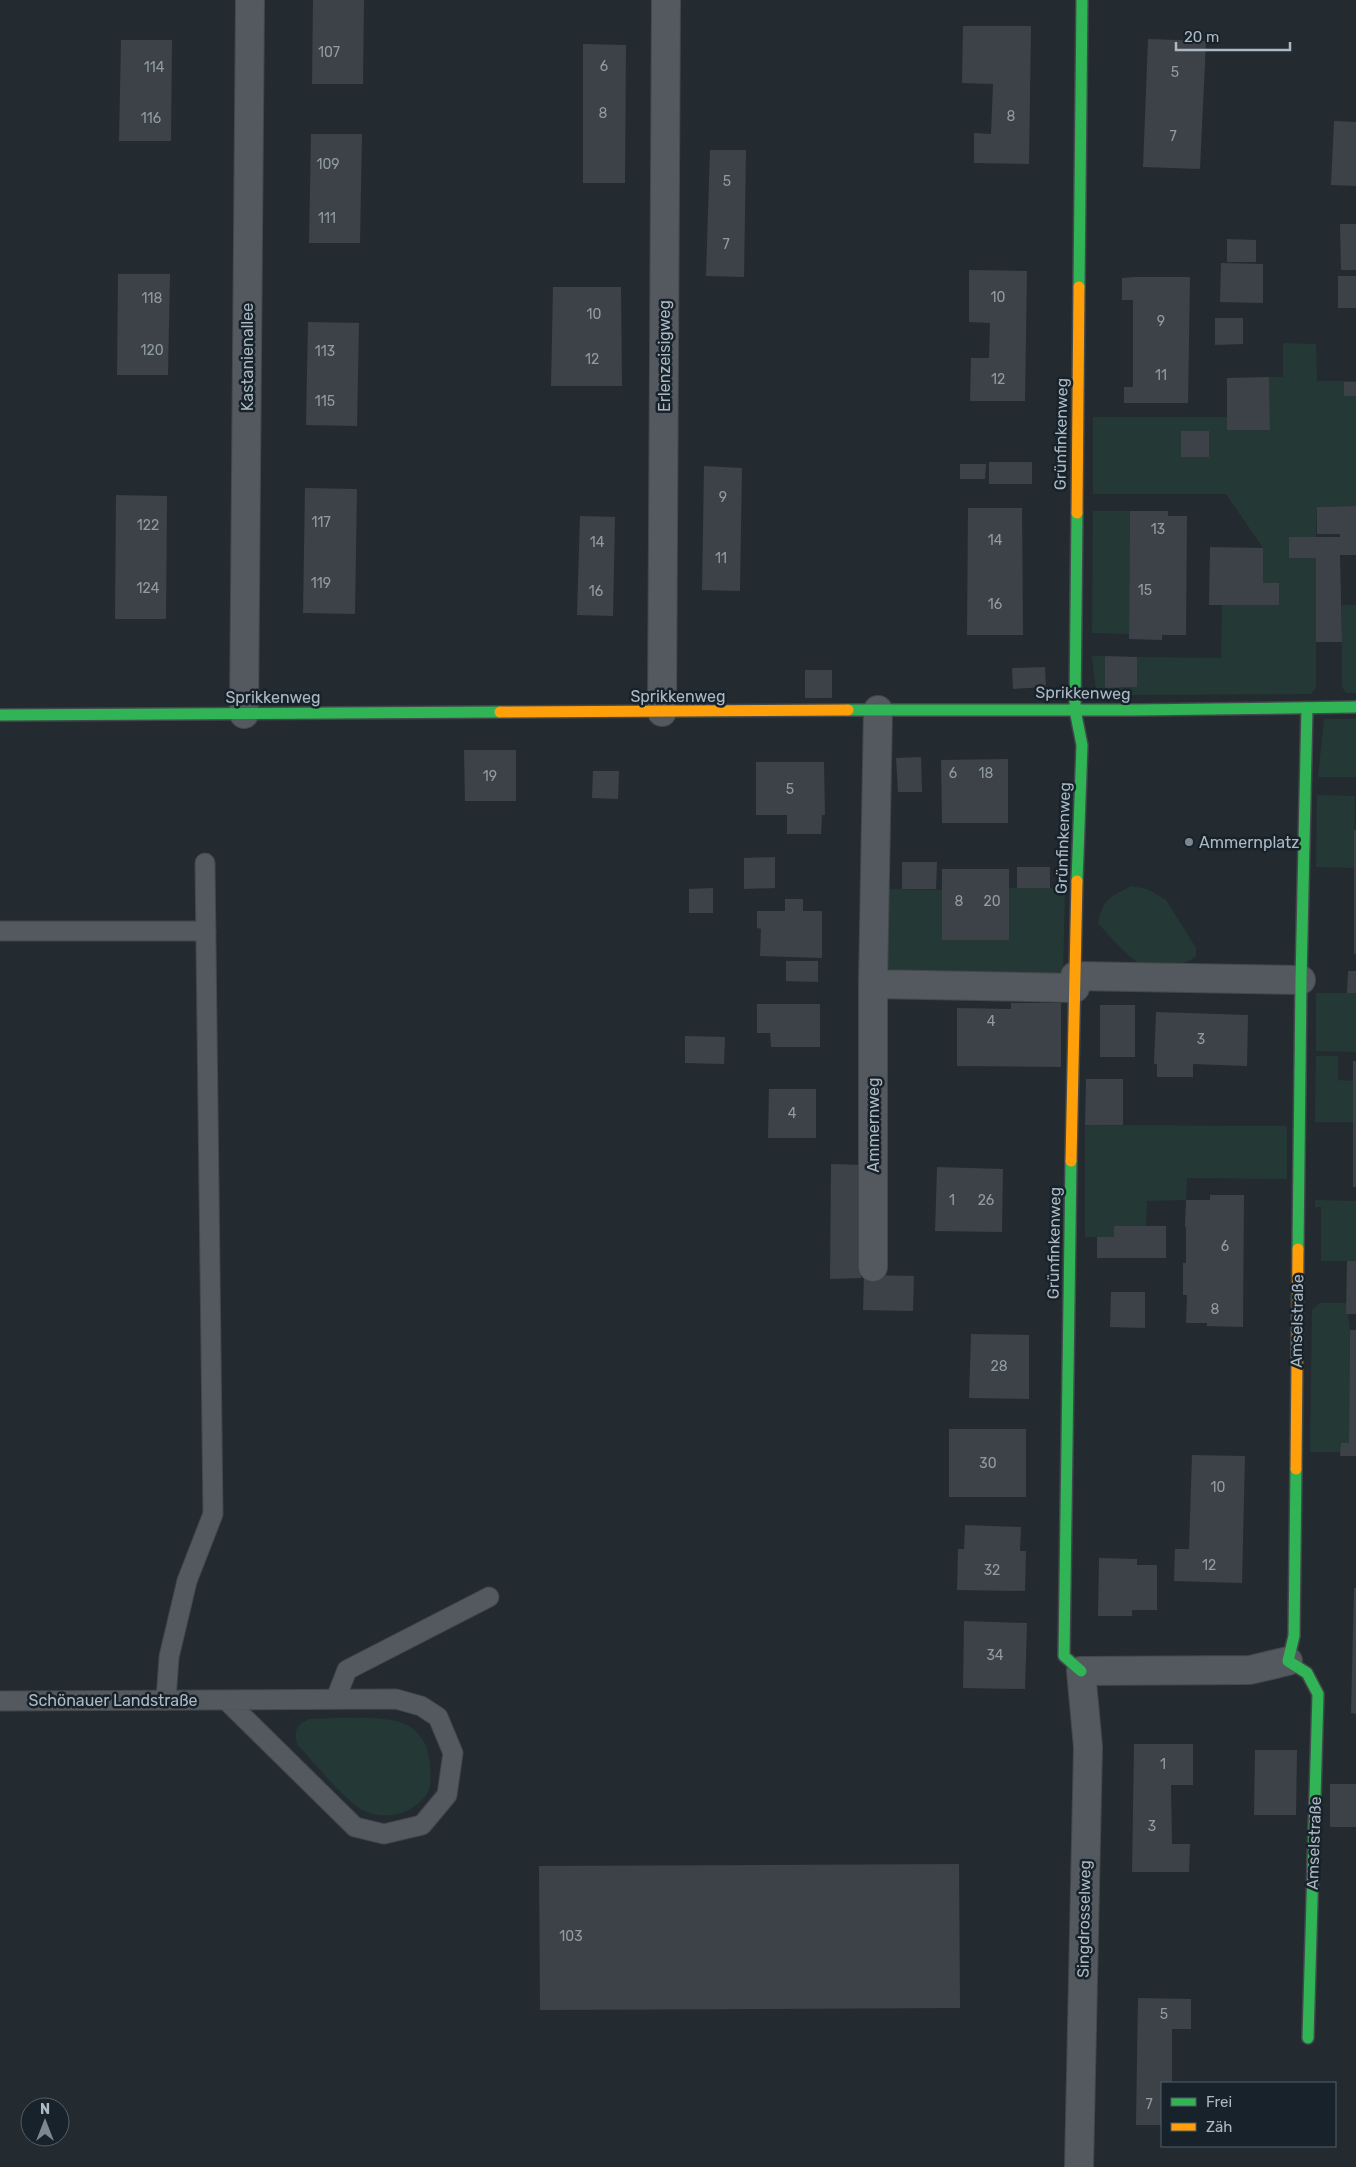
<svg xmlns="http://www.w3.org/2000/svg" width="1356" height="2167" viewBox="0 0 1356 2167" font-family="Rubik,sans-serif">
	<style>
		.green { fill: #243836 }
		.building { fill: #3c4247 }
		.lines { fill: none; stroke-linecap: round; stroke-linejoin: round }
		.lane-casing { stroke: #42474b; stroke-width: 21 }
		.street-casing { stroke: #42474b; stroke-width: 30 }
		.fast-casing { stroke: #42474b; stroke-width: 14 }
		.slow-casing { stroke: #42474b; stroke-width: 14 }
		.lane { stroke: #53595e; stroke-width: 19 }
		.street { stroke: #53595e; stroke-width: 28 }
		.fast { stroke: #30b455; stroke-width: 11 }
		.slow { stroke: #ff9f0a; stroke-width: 11 }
		.poi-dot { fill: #7c8790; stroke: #18222a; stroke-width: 2 }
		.labels { text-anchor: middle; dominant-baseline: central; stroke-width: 5; stroke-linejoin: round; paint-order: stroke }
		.number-label { font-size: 14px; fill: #909ba4 }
		.street-label { font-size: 16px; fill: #acb9c3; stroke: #18222a }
		.poi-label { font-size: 16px; fill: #acb9c3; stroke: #18222a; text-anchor: start }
	</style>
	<rect width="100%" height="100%" fill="#242b30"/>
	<g class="green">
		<path d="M 1283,343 L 1316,344 L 1317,381 L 1356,381 L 1356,506 L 1317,507 L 1316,537 L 1289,537 L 1289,558 L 1316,558 L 1316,687 L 1311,694 L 1101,695 L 1096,691 L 1092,656 L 1105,656 L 1105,688 L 1137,687 L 1137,657 L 1221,658 L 1222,605 L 1278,605 L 1279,583 L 1263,583 L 1263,548 L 1226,494 L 1093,494 L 1093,417 L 1227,417 L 1228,430 L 1270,430 L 1269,377 L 1283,377 Z"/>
		<path d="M 1093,511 L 1130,511 L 1129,634 L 1092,633 Z"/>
		<path d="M 1342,605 L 1356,605 L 1356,693 L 1346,693 L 1342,687 Z"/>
		<path d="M 1324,719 L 1356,719 L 1356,777 L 1318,777 Z"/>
		<path d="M 1317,795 L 1355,796 L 1354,868 L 1316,867 Z"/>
		<path d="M 1131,886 L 1147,889 L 1166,900 L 1196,948 L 1196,956 C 1184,967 1156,968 1140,963 C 1129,959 1107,933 1098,923 C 1103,899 1109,898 1131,886 Z"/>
		<path d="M 1009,888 L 1065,888 L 1063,974 L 893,973 L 887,967 L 888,889 L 942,890 L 942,940 L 1009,940 Z"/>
		<path d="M 1316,993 L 1356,993 L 1356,1052 L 1316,1051 Z"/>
		<path d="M 1316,1056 L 1338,1056 L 1338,1080 L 1353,1081 L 1354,1122 L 1315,1122 Z"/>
		<path d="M 1085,1125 L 1287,1126 L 1287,1179 L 1187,1178 L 1186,1200 L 1147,1201 L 1146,1226 L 1115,1226 L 1114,1237 L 1085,1237 Z"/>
		<path d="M 1315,1200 L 1356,1201 L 1356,1261 L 1321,1261 L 1321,1207 L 1315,1207 Z"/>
		<path d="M 1320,1303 L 1346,1303 L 1350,1330 L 1349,1443 L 1341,1443 L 1341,1452 L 1310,1452 L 1312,1310 Z"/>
		<path d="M 309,1719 C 335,1719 385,1714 407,1725 C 413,1727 422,1738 425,1744 C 430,1754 433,1782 428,1792 C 413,1817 377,1823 355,1805 C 336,1790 314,1762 297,1744 C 294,1730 296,1725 309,1719 Z"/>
	</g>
	<g class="building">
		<path d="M 313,0 L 364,0 L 363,84 L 312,84 Z"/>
		<path d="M 963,26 L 1031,26 L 1029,164 L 974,163 L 974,133 L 991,134 L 993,84 L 962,83 Z"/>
		<path d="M 1148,39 L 1206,41 L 1200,169 L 1143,167 Z"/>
		<path d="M 121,40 L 172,40 L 171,141 L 119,141 Z"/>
		<path d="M 583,44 L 626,45 L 625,183 L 583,183 Z"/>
		<path d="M 1334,121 L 1356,122 L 1356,186 L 1331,185 Z"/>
		<path d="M 311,134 L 362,134 L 360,243 L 309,243 Z"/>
		<path d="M 710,150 L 746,150 L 744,277 L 706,276 Z"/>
		<path d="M 1340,224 L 1356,224 L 1356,270 L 1341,270 Z"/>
		<path d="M 1227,239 L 1256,240 L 1256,262 L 1227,262 Z"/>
		<path d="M 1221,263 L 1263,264 L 1263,303 L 1220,302 Z"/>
		<path d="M 969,270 L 1027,271 L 1025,401 L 970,401 L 971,358 L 989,358 L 990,323 L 969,322 Z"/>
		<path d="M 118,274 L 170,274 L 168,375 L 117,375 Z"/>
		<rect x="1338" y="276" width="18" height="32"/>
		<path d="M 1135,277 L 1190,277 L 1188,403 L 1124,403 L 1124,387 L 1133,387 L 1133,300 L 1122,300 L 1122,278 Z"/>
		<path d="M 553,287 L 621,287 L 622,386 L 551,386 Z"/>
		<path d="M 1215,318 L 1243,318 L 1243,344 L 1215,345 Z"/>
		<path d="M 308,322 L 359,323 L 357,426 L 306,425 Z"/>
		<path d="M 1269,377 L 1270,430 L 1227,430 L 1227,378 Z"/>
		<rect x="1344" y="382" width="12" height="14"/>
		<rect x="1181" y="431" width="28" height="26"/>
		<rect x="989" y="462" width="43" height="22"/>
		<path d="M 960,464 L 986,464 L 985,479 L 960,479 Z"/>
		<path d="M 704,466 L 742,468 L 740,591 L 702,590 Z"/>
		<path d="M 305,488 L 357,489 L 355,614 L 303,613 Z"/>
		<path d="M 116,495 L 167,496 L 166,619 L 115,619 Z"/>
		<path d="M 1356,506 L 1356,555 L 1340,555 L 1342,642 L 1316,642 L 1316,558 L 1289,558 L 1289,537 L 1340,537 L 1340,534 L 1317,534 L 1317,507 Z"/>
		<path d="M 968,508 L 1022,508 L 1023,635 L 967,635 Z"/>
		<path d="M 1130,511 L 1168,511 L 1168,516 L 1187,516 L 1186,635 L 1162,635 L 1162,640 L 1129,639 Z"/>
		<path d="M 580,516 L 615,517 L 613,616 L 577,615 Z"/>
		<path d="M 1210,547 L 1263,548 L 1263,583 L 1279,583 L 1279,605 L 1209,605 Z"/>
		<path d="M 1105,656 L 1137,657 L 1137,687 L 1105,688 Z"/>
		<path d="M 1045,667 L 1046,687 L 1013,689 L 1012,668 Z"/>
		<rect x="805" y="670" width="27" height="28"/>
		<path d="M 464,750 L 516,750 L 516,801 L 465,801 Z"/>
		<path d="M 921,757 L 922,792 L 898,792 L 896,758 Z"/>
		<path d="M 1008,759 L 1008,823 L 942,823 L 941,760 Z"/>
		<path d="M 756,762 L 824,762 L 825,815 L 822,815 L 821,834 L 787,834 L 787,815 L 756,815 Z"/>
		<path d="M 593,771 L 619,771 L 618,799 L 592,798 Z"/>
		<rect x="1354" y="830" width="2" height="124"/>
		<path d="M 775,857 L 775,888 L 744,889 L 744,858 Z"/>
		<path d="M 902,862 L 937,862 L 936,889 L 902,889 Z"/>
		<rect x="1017" y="867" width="33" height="21"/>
		<rect x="942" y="869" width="67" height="71"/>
		<path d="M 713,888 L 713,913 L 689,913 L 689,889 Z"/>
		<path d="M 785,899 L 803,899 L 803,911 L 822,911 L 822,958 L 760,956 L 761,929 L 757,928 L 757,911 L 785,911 Z"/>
		<path d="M 786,961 L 818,961 L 818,982 L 786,981 Z"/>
		<path d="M 1348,971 L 1356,971 L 1356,993 L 1347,993 Z"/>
		<path d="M 1011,1003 L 1061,1003 L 1061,1067 L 957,1066 L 957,1008 L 1011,1009 Z"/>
		<path d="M 757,1004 L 820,1004 L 820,1047 L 771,1047 L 770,1033 L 757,1033 Z"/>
		<rect x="1100" y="1005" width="35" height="52"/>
		<path d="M 1156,1012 L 1248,1015 L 1247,1066 L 1193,1064 L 1193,1077 L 1157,1077 L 1157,1064 L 1154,1064 Z"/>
		<path d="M 685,1036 L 725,1037 L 724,1064 L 685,1063 Z"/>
		<rect x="1353" y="1061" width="3" height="126"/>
		<path d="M 1086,1079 L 1123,1079 L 1123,1125 L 1085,1125 Z"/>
		<path d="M 769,1089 L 816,1089 L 816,1138 L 768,1138 Z"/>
		<path d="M 831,1164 L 861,1165 L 861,1278 L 830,1279 Z"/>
		<path d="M 937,1167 L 1003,1169 L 1002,1232 L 935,1231 Z"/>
		<path d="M 1210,1195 L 1244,1195 L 1243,1327 L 1207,1326 L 1207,1323 L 1186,1323 L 1187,1295 L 1183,1295 L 1183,1263 L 1186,1263 L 1186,1227 L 1185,1227 L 1186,1200 L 1210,1200 Z"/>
		<path d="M 1114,1226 L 1166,1226 L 1166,1258 L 1097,1258 L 1097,1237 L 1114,1237 Z"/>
		<path d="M 1347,1261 L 1356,1261 L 1356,1314 L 1346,1314 Z"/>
		<path d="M 864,1275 L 914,1276 L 913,1311 L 863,1310 Z"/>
		<path d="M 1111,1292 L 1145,1292 L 1145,1328 L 1110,1327 Z"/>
		<path d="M 1350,1330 L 1356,1330 L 1356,1456 L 1340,1456 L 1341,1443 L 1349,1443 Z"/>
		<path d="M 971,1334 L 1029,1335 L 1029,1399 L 969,1398 Z"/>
		<rect x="949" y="1429" width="77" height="68"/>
		<path d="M 1192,1455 L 1245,1456 L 1242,1583 L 1174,1581 L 1175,1549 L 1189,1549 Z"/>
		<path d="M 965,1525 L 1021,1527 L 1020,1551 L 1026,1551 L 1025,1591 L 957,1590 L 958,1549 L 964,1549 Z"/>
		<path d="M 1099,1558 L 1137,1559 L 1137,1565 L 1157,1565 L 1157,1610 L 1132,1610 L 1132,1616 L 1098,1616 Z"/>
		<path d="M 1354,1588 L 1356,1588 L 1356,1714 L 1351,1713 Z"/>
		<path d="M 964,1621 L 1027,1623 L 1025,1689 L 963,1688 Z"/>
		<path d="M 1134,1744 L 1193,1744 L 1193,1785 L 1171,1785 L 1172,1844 L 1190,1844 L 1189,1872 L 1132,1872 Z"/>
		<path d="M 1255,1750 L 1297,1750 L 1296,1815 L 1254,1815 Z"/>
		<rect x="1330" y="1784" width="26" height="43"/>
		<path d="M 959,1864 L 960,2008 L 540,2010 L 539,1866 Z"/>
		<path d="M 1138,1998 L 1191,1999 L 1191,2029 L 1172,2029 L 1172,2083 L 1162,2083 L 1162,2125 L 1136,2125 Z"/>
	</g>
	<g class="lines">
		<g class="lane-casing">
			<g id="lane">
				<path d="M 0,931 L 206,931"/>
				<path d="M 336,1698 L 347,1670 L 489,1597"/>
				<path d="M 166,1700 L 169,1657 L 187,1581 L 213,1514 L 205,863"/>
				<path d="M 0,1701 L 396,1699 L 421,1706 L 438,1717 L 453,1753 L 447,1795 L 422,1825 L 384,1834 L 355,1827 L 226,1700"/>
			</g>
		</g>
		<g class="street-casing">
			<g id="street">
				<path d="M 878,710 L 873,984 L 1075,988"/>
				<path d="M 662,712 L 666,0"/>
				<path d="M 244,714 L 250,0"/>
				<path d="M 1075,976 L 1301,980"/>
				<path d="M 873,984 L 873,1267"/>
				<path d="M 1079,2167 L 1088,1747 L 1081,1671 L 1250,1670 L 1288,1661"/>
			</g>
		</g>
		<g class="fast-casing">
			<g id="fast">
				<path d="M 1079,287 L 1082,0"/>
				<path d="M 1077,513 L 1075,710 L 1082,745 L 1077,881"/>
				<path d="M 848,710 L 1136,710 L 1356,707"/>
				<path d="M 0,715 L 500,712"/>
				<path d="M 1071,1161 L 1064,1656 L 1081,1671"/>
				<path d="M 1298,1249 L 1301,980 L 1307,708"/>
				<path d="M 1296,1469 L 1294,1636 L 1288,1661 L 1307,1673 L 1318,1694 L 1308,2038"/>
			</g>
		</g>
		<g class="slow-casing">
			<g id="slow">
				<path d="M 1077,513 L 1079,287"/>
				<path d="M 500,712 L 848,710"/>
				<path d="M 1071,1161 L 1077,881"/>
				<path d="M 1296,1469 L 1298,1249"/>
			</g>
		</g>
		<use href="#lane" class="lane"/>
		<use href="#street" class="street"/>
		<use href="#fast" class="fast"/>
		<use href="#slow" class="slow"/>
	</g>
	<circle class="poi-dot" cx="1189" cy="842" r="5"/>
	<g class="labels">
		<g class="number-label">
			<text x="329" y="52">107</text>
			<text x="604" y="66">6</text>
			<text x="154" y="67">114</text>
			<text x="1175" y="72">5</text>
			<text x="603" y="113">8</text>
			<text x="1011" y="116">8</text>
			<text x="151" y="118">116</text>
			<text x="1173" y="136">7</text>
			<text x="328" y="164">109</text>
			<text x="727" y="181">5</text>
			<text x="327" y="218">111</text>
			<text x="726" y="244">7</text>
			<text x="998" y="297">10</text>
			<text x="152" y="298">118</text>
			<text x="594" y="314">10</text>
			<text x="1161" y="321">9</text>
			<text x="152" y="350">120</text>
			<text x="325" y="351">113</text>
			<text x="592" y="359">12</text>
			<text x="1161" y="375">11</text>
			<text x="998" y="379">12</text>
			<text x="325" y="401">115</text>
			<text x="723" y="497">9</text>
			<text x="321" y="522">117</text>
			<text x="148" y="525">122</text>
			<text x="1158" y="529">13</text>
			<text x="995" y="540">14</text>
			<text x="597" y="542">14</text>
			<text x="721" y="558">11</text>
			<text x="321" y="583">119</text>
			<text x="148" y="588">124</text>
			<text x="1145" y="590">15</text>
			<text x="596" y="591">16</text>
			<text x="995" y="604">16</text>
			<text x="953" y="773">6</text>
			<text x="986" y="773">18</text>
			<text x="490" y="776">19</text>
			<text x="790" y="789">5</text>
			<text x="959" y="901">8</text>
			<text x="992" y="901">20</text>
			<text x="991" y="1021">4</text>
			<text x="1201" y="1039">3</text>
			<text x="792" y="1113">4</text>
			<text x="952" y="1200">1</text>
			<text x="986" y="1200">26</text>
			<text x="1225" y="1246">6</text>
			<text x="1215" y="1309">8</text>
			<text x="999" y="1366">28</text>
			<text x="988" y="1463">30</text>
			<text x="1218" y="1487">10</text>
			<text x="1209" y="1565">12</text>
			<text x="992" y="1570">32</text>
			<text x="995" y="1655">34</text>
			<text x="1163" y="1764">1</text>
			<text x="1152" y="1826">3</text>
			<text x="571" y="1936">103</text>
			<text x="1164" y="2014">5</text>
			<text x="1149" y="2104">7</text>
		</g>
		<g class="street-label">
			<text transform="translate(664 356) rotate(-90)">Erlenzeisigweg</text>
			<text transform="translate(247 357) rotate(-90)">Kastanienallee</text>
			<text transform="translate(1061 434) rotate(-89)">Grünfinkenweg</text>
			<text transform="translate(1083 693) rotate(1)">Sprikkenweg</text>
			<text x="678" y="696">Sprikkenweg</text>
			<text x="273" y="697">Sprikkenweg</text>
			<text transform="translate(1063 838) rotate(-88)">Grünfinkenweg</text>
			<text transform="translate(873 1125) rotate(-90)">Ammernweg</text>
			<text transform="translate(1054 1243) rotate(-89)">Grünfinkenweg</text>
			<text transform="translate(1297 1321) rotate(-89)">Amselstraße</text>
			<text x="113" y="1700">Schönauer Landstraße</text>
			<text transform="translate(1314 1843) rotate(-88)">Amselstraße</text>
			<text transform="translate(1084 1919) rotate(-89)">Singdrosselweg</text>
		</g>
		<g class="poi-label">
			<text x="1199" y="842">Ammernplatz</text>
		</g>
	</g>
	<rect x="1161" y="2082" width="175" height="65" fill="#18222a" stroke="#535e67"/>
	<rect x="1171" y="2098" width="25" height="8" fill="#30b455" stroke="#535e67"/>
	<text x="1206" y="2107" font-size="15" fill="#acb9c3">Frei</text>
	<rect x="1171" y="2123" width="25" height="8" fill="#ff9f0a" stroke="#535e67"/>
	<text x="1206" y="2132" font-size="15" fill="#acb9c3">Zäh</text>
	<g transform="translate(45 2122)"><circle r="24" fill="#18222a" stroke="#535e67"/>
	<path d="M0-4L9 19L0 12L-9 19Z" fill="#7c8790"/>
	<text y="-8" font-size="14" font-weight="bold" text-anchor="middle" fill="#acb9c3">N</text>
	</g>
	<path d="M1176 42v8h114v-8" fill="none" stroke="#acb9c3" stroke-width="2.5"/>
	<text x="1184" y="42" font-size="15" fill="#acb9c3" stroke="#18222a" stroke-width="4" paint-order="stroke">20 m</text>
</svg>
